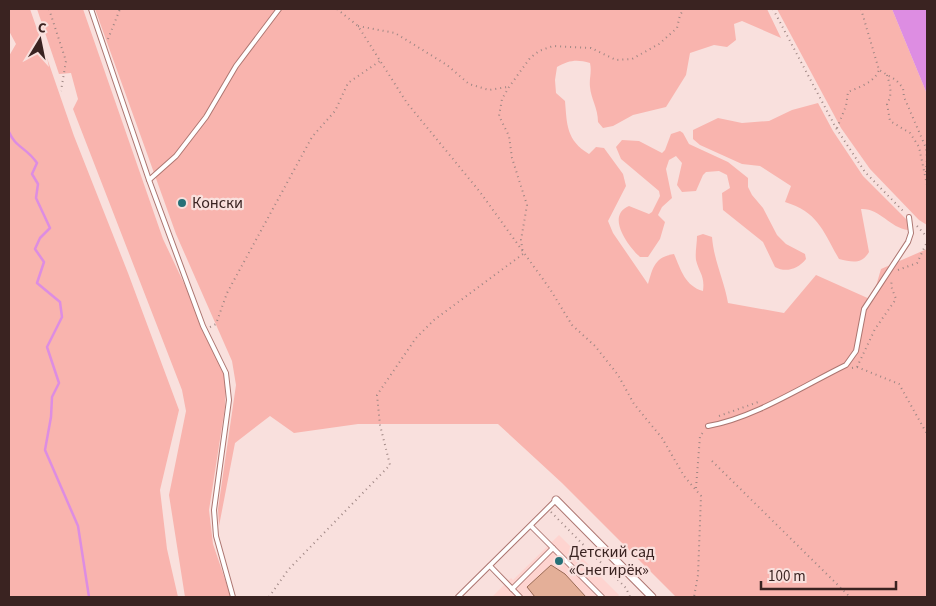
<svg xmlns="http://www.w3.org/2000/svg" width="936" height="606" viewBox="0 0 936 606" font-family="'Source Sans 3',sans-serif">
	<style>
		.built { fill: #fed4d0 }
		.green { fill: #f9b4ae }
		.water { fill: #dd8de2 }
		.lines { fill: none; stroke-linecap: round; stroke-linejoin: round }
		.stream { stroke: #dd8de2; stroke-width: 2.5 }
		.building { fill: #e4af98; stroke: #9a6a55 }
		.lane-casing { stroke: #ad7671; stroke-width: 6 }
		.street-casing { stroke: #ad7671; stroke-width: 9 }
		.path { stroke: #9f8784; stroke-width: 2; stroke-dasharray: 1 4; stroke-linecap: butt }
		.lane { stroke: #fff; stroke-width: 4 }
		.street { stroke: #fff; stroke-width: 7 }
		.poi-dot { fill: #267077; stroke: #f9e0dd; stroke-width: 2 }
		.labels { text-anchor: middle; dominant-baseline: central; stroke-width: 4.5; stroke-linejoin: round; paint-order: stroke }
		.poi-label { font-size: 16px; fill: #3a2321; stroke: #f9e0dd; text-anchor: start }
	</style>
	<rect width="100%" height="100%" fill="#f9e0dd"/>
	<path class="built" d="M 559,535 L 619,595 L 617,597 L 492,597 L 511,578 L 513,580 Z"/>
	<g class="green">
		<path d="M 9,9 L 30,9 L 74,136 L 128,273 L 179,410 L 160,490 L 167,549 L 178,597 L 9,597 L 9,56 L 16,44 L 9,31 Z"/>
		<path d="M 37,9 L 83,9 L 163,239 L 215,349 L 226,381 L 225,407 L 209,510 L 213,544 L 231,597 L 185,597 L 169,495 L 186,411 L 182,390 L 73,109 L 78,99 L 71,73 L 59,74 Z"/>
		<path d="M 95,9 L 767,9 L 781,38 L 742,21 L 734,24 L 736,40 L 727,47 L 714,45 L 690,53 L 686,75 L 666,107 L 633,115 L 613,126 L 603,128 L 598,122 C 598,108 591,99 590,87 C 589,79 592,72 590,63 C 577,59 569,60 557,67 L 555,80 L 556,93 L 565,101 C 567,124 566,140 589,154 L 596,147 L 604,148 L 623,174 L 626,186 L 608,221 L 613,233 L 648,284 C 653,267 655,257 674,254 C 681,270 685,286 703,291 C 705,275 699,273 696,260 C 695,252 697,244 697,236 L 703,234 L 712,237 C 714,261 724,280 728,303 L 784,313 L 816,275 L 872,300 L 881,269 L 927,249 L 927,597 L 676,597 L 562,483 L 498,424 L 358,424 L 294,433 L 270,416 L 235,443 L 219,526 L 218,509 L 236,385 L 232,361 L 176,234 Z"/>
		<path d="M 777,9 L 892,9 L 927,94 L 927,225 L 919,220 L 870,169 L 841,128 Z"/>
		<path d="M 818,103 L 833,131 L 863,176 L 911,224 L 908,230 C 890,228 880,208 861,209 L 869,252 C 861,265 852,262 839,259 C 823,231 818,212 785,202 L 791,186 L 760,166 L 742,164 L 700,145 L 693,139 L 693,130 L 718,118 L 742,123 L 769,121 L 792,110 Z"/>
		<path d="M 680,131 L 683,133 L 689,144 L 728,162 L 748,178 L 748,187 L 752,195 L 763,208 L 777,235 L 786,244 L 805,254 L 806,259 C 798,269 786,273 775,267 L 763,242 L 723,210 L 722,193 L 730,188 L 727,175 L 719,171 L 706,172 L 703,175 L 696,191 L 682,192 L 677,185 L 682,163 L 676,156 L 669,160 L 666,169 L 672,198 L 662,207 L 658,215 L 665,222 L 660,239 L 648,257 L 640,257 C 629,247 605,216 629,206 L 649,214 L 652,212 L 660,196 L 659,191 L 621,159 L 616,147 L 622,140 L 639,141 L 662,153 L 665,150 L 671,134 Z"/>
	</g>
	<path class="water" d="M 892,9 L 927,9 L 927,94 Z"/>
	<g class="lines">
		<path class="stream" d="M 9,132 C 15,147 27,148 37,163 L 32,174 L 38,184 L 36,198 L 50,228 L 40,238 L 35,249 L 44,262 L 37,283 L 60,302 L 62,317 L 47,347 L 59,383 L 52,397 L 51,417 L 45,450 L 78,526 L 89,597"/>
	</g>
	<path class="building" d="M 551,565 L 565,574 L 586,597 L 535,597 L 527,587 Z"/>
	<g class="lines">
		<g class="lane-casing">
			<g id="lane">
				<path d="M 91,9 L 149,180 L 203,326 L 226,373 L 229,400 L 214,510 L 216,536 L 233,597"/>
				<path d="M 149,180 L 176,156 L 206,117 L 236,66 L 279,9"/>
				<path d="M 708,426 C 754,418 803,386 846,365 L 856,351 L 864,309 L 908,242 L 911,233 L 909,217"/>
				<path d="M 531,526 L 602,597"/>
				<path d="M 490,566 L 520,597"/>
				<path d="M 512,589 L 553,548"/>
				<path d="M 458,597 L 556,500"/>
			</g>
		</g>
		<g class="street-casing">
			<path id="street" d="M 556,500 L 652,597"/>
		</g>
		<g class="path">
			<path d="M 49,9 L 66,61 L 61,91"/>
			<path d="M 337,9 L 358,26 L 407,103 L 480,192 L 550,289 L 572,325 L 595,346 L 618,375 L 634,404 L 662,438 L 684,476 L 701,496 L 698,575 L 694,597"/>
			<path d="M 773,9 L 836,128 L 865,172 L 905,213"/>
			<path d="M 861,9 L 879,70 L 896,80 L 903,88 L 904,97 L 926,148 L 927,159"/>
			<path d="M 358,26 L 395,33 L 447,65 L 469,84 L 489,90 L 507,87"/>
			<path d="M 108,39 L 120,9"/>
			<path d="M 887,75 C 890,85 893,94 887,104 L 890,121 L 910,133 L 919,147 L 927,185"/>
			<path d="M 837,128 L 846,106 L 848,92 C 859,87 874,83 879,70"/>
			<path d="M 926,172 L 927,159"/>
			<path d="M 917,226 L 927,237"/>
			<path d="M 898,270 L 917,263 L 927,242"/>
			<path d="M 210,327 L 216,324 L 227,293 L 312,137 L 335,111 L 348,83 L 380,61"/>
			<path d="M 857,367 L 899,384 L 927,434"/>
			<path d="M 852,368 L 857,367 L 875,329 L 896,299 L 891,286 L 892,279"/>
			<path d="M 719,416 L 761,401"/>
			<path d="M 712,461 L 850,597"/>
			<path d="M 696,488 L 700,436 L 705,430"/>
			<path d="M 551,512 L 626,588 L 630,597"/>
			<path d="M 269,597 L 288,570 L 390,465 L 380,425 L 377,395 L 416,338 L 434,320 L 523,254 L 521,240 L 527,205 L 512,158 L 509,136 L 499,116 L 502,99 L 509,87 L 530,58 L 539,51 L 553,46 L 591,48 L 616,60 L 632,59 L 659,44 L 677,28 L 680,15 L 684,9"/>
		</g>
		<use href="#lane" class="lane"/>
		<use href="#street" class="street"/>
	</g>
	<g class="poi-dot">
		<circle cx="182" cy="203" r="5"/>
		<circle cx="559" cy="561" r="5"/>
	</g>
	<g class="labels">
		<g class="poi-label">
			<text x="192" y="203">Конски</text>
			<text x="569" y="552">Детский сад<tspan x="569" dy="18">«Снегирёк»</tspan></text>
		</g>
	</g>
	<rect width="936" height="606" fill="none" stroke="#3a2321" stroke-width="20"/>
	<g transform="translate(40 40) rotate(10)" stroke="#f9e0dd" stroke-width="4" paint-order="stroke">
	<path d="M0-4L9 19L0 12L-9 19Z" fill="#3a2321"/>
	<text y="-8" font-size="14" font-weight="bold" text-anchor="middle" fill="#3a2321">С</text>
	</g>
	<path d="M761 581v8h135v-8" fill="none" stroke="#3a2321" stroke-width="2.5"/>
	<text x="768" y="581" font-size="15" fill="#3a2321" stroke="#f9e0dd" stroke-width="4" paint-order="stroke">100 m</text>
</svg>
